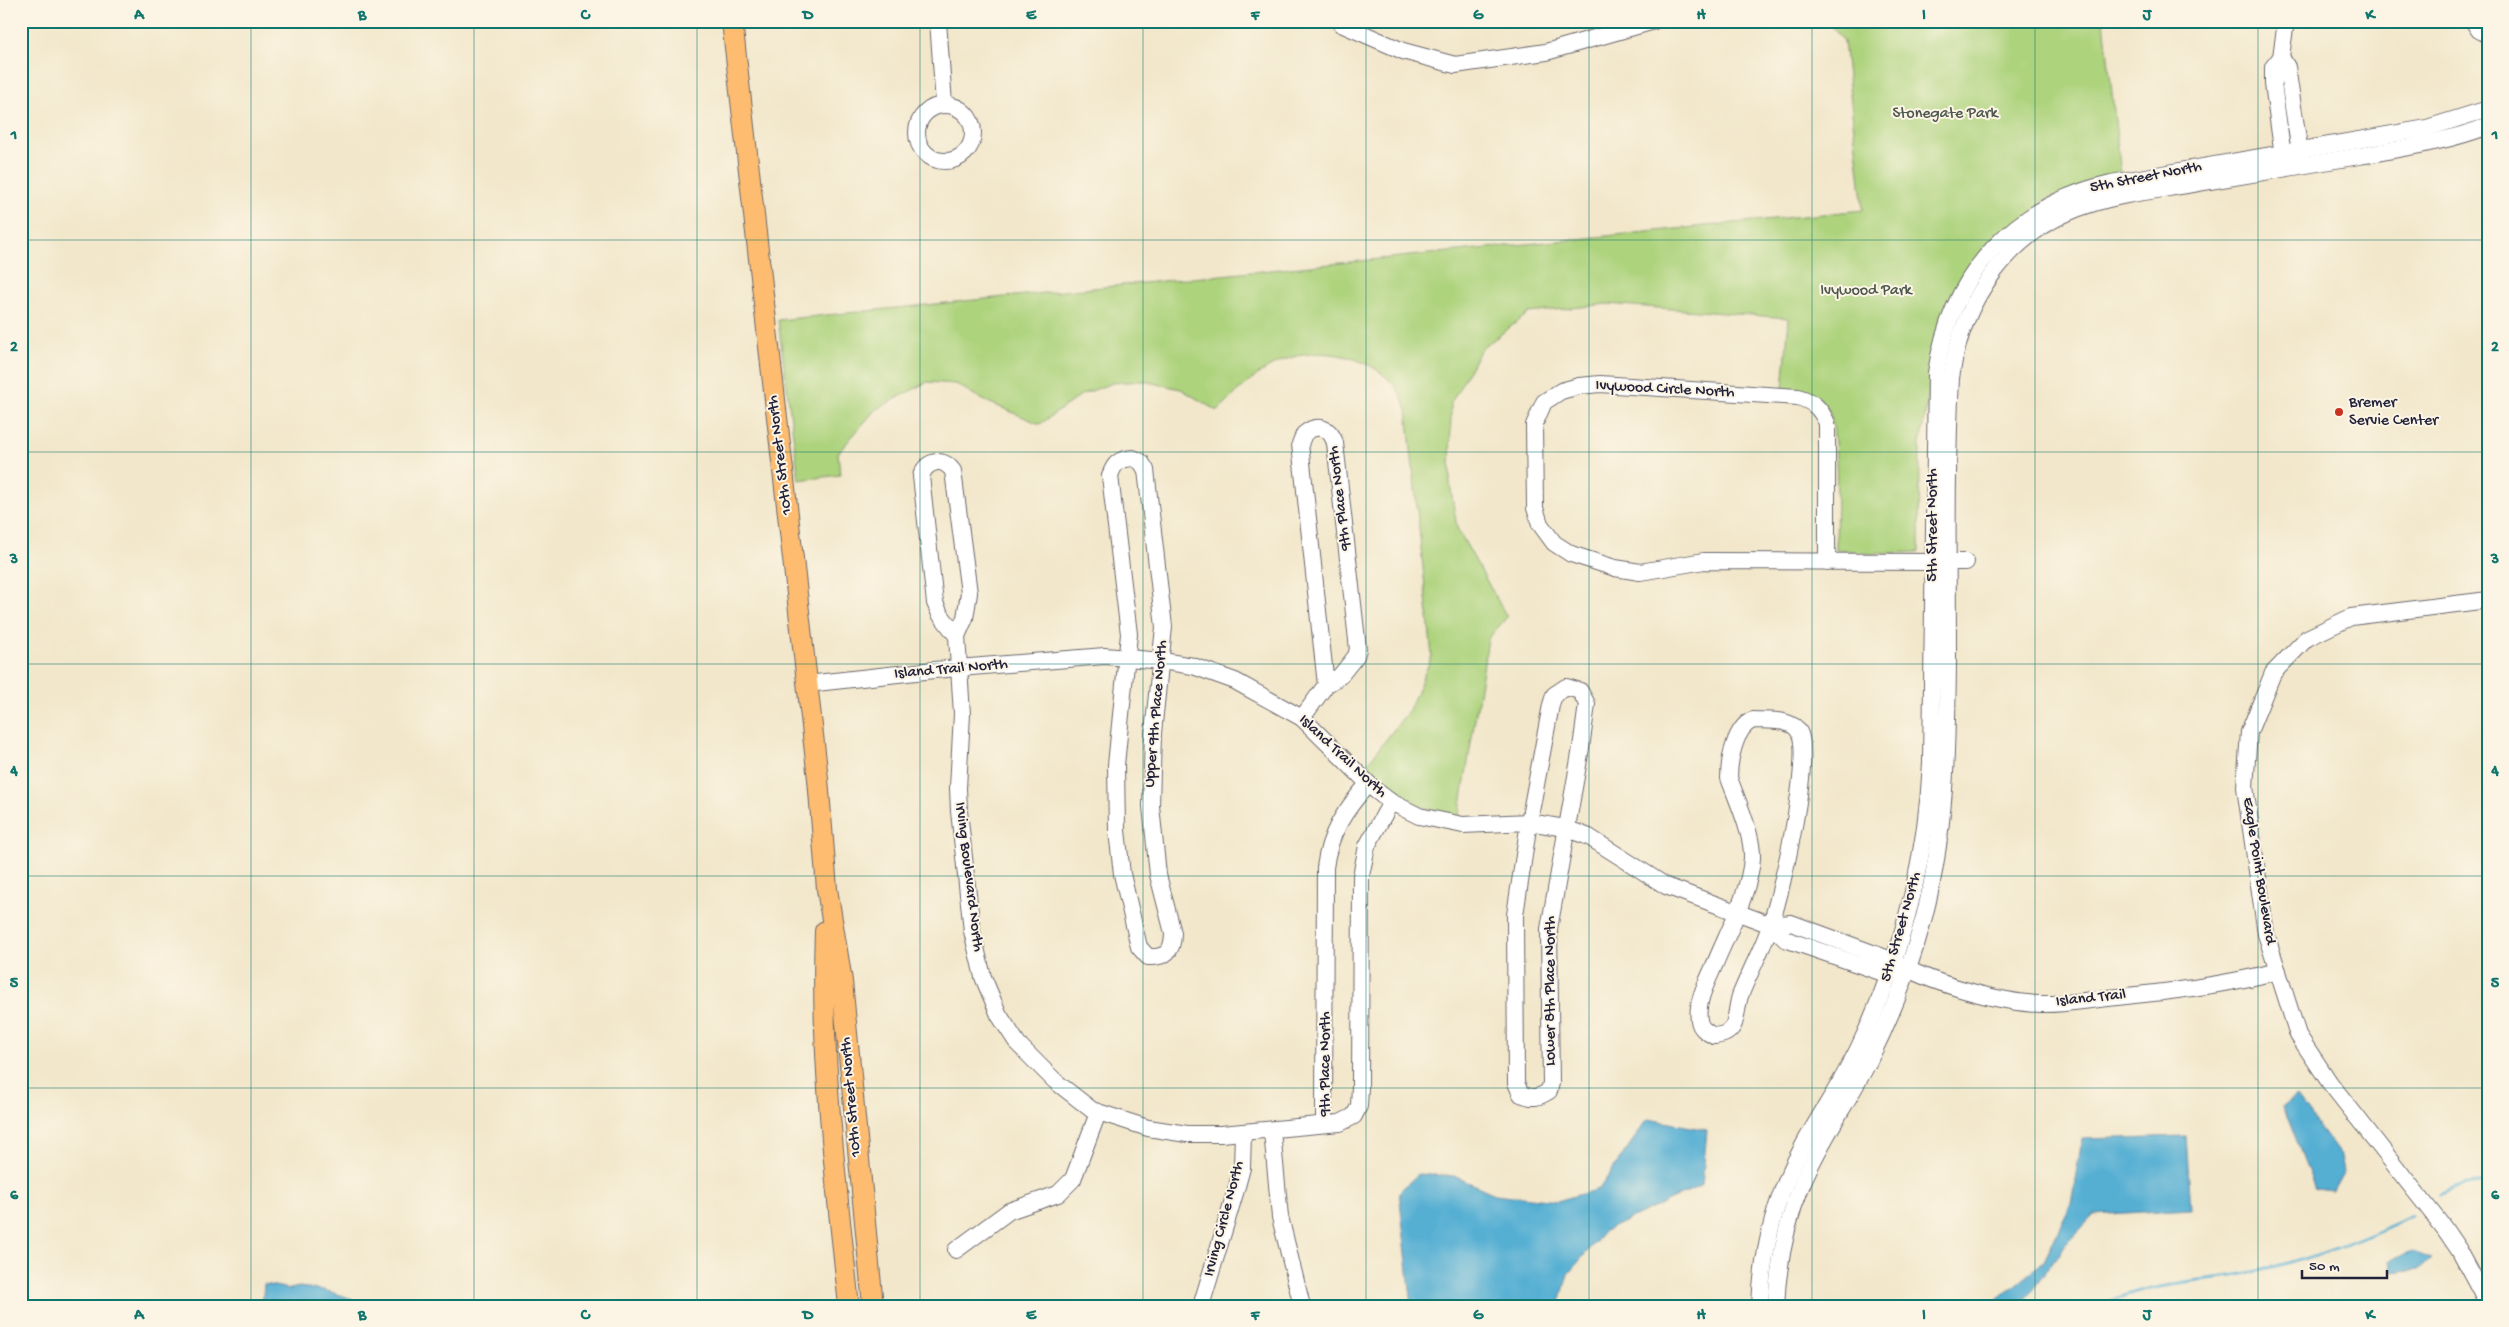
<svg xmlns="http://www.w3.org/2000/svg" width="2509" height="1327" viewBox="0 0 2509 1327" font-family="'Gochi Hand',sans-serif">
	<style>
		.green { fill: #add37d; stroke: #687a5c }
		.water { fill: #55afd3; stroke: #3c6887 }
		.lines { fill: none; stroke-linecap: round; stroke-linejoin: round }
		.stream { stroke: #55afd3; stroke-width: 3 }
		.minor-casing { stroke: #6b676d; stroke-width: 18 }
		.major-casing { stroke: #6b676d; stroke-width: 22 }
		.minor { stroke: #fff; stroke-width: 16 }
		.major { stroke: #fdbc70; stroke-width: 20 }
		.grid { fill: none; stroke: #0f766e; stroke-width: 1; stroke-opacity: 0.55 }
		.poi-dot { fill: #c8321e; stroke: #fcf5e5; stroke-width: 2 }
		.labels { text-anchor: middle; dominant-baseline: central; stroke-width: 4; stroke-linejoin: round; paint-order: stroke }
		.park-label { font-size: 16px; fill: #4c574f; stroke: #fcf5e5 }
		.street-label { font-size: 16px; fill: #22223b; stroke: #fcf5e5 }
		.poi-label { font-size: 16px; fill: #22223b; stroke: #fcf5e5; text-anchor: start }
		.neatline { fill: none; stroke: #0f766e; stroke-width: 2 }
		.grid-label { font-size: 16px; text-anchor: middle; font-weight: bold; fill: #0f766e }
	</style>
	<rect width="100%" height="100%" fill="#fcf5e5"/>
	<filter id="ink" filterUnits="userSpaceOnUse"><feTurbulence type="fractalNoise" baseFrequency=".02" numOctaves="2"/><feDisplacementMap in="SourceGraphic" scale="10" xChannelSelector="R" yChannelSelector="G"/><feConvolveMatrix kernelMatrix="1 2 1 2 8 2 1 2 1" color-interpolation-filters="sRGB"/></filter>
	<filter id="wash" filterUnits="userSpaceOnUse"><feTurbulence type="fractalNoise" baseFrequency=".0096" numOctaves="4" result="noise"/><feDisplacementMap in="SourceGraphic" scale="20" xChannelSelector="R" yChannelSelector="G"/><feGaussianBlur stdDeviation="1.12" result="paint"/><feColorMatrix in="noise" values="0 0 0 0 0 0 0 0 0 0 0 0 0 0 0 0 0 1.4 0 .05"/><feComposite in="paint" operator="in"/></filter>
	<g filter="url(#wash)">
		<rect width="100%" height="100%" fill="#f2e7cb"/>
		<path class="green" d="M 1826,21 L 2104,21 L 2121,175 L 2041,202 L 1941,323 L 1920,444 L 1919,552 L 1871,554 L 1836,549 C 1836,521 1841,421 1825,404 C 1814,391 1799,391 1783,389 L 1789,318 L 1607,304 L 1529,313 L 1481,349 L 1451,403 L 1450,483 L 1457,528 L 1507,617 L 1488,639 L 1459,817 C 1416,807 1396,799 1363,769 L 1409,710 L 1432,656 L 1407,410 C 1404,404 1402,398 1399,392 C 1376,356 1322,345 1284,360 C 1258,370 1238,392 1217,411 L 1181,389 L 1143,381 L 1112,383 L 1081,395 L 1040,424 L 983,400 L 956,384 L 927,382 L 875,410 L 838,453 L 840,475 L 799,480 L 778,320 L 1863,210 L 1844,41 Z"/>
		<g class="water">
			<path d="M 2296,1096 L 2341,1156 L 2344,1171 L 2333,1191 L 2315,1189 L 2283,1106 Z"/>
			<path d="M 1648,1119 L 1707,1130 L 1702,1185 L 1605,1231 L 1568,1274 L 1559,1306 L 1412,1306 L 1399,1192 L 1418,1174 L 1454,1176 L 1495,1194 L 1557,1201 L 1599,1189 Z"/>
			<path d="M 2186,1136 L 2191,1209 L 2094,1215 L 2065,1245 L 2021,1306 L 1994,1306 L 1997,1300 L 2044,1261 L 2071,1204 L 2082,1139 Z"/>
			<path d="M 2412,1252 L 2431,1259 L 2419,1269 L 2392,1272 L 2390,1260 Z"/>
			<path d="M 264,1284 L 290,1289 L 299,1287 L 324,1290 L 353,1299 L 354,1306 L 262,1306 Z"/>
		</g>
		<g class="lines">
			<g class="stream">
				<path d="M 2439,1195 L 2466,1184 L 2488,1181"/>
				<path d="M 2099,1306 C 2149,1282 2191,1283 2243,1274 C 2301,1264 2359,1241 2412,1216"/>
			</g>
		</g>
	</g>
	<g filter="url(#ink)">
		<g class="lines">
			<g class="minor-casing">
				<g id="minor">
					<path d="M 938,21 L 944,104"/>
					<path d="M 1339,21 L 1341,24 L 1403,51 L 1455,65 L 1546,52 L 1654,21"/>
					<path d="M 2473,21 L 2479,30 L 2488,35"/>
					<path d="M 2281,57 L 2287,67 L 2301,159"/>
					<circle cx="945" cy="133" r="28"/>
					<path d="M 2284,163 L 2273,84 L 2273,67 L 2281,57 L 2286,21"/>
					<path d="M 1133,458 L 1141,462 L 1146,470 L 1164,627 L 1153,733 L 1151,806 L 1158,875 L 1173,933 C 1173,951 1166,958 1148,957 L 1139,947 L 1122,874 L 1117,831 L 1116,765 L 1129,634 L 1110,476 C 1114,463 1119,459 1133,458 Z"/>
					<path d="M 1827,562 L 1827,423 C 1820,408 1814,402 1798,397 L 1600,384 L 1579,386 L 1561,391 L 1544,402 L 1534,425 L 1535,508 L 1540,524 L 1554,543 L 1571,554 L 1615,568 L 1640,572 L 1704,561 L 1933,562 L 1966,562"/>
					<path d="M 2488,600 L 2351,617 L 2307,638 L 2273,673 L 2271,678 L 2249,732 L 2245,787 L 2266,934 L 2298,1035 L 2330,1083 L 2444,1228 L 2459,1250 L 2488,1304"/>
					<path d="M 957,636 L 940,614 L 935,603 L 921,476 C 927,460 943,457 953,471 L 969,593 L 965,618 L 957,636 L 962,714 L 958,788 L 959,811 L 972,931 L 983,977 L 999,1015 L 1018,1044 L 1055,1081 L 1092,1110 L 1148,1128 L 1187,1134 L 1221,1134 L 1340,1123 L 1354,1116 L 1359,1106 L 1360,1087 L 1361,876 L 1367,846 L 1391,802"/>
					<path d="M 807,684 L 934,670 L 1105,656 L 1162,661 L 1193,666 L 1235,681 L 1302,718 L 1375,790 L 1391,802 L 1419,816 L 1463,825 L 1529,822 L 1565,828 L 1589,837 L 1666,886 L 1771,925 L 1785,939 L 1889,975 L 1898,973"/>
					<path d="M 1566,687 L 1580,691 L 1587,704 L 1581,748 L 1549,929 L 1551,1083 L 1549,1091 C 1538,1098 1533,1099 1521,1094 L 1516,1083 L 1515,915 L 1529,822 L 1551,705 L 1554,695 Z"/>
					<path d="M 1302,718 L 1326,685 L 1340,676 L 1356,656 L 1358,649 L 1335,443 C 1330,427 1317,423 1304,434 L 1300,444 L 1326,685"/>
					<path d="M 1753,720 C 1767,721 1792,718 1799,732 C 1813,755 1781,897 1770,926 C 1762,950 1749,973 1740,996 C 1737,1005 1737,1018 1733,1026 C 1728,1034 1722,1035 1714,1036 C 1707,1032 1700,1029 1699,1020 C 1696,1002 1707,982 1714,966 C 1727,934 1750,892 1752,858 C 1753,835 1737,800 1729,778 C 1729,760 1735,727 1753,720 Z"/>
					<path d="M 1771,925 L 1791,923 L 1894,961 C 1925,982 2002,1003 2040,1004 C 2062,1005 2086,1000 2108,998 C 2166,992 2222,986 2278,971"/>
					<path d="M 1324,1124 L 1325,868 C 1329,833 1345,810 1368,784"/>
					<path d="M 1272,1131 L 1280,1217 L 1302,1306"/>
					<path d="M 956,1250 L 1009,1211 L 1058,1194 L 1073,1179 L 1098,1113"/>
					<path d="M 1201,1306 L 1236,1190 L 1242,1168 L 1243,1132"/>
					<path d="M 1760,1306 C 1762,1252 1775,1198 1801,1150 C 1819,1115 1842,1083 1859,1047 C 1901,958 1926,863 1931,763 L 1936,373 C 1951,273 2013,206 2111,183 L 2427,128 L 2488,109"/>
					<path d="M 1776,1306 C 1778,1264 1786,1223 1802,1184 C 1820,1141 1848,1102 1869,1061 C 1892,1015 1911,966 1924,917 C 1946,833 1947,749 1948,663 C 1948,568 1946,473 1951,378 C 1962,299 2010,230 2088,205 C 2124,193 2162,190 2199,183 C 2252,174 2306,165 2359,156 C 2403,148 2447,142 2488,126"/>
				</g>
			</g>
			<g class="major-casing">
				<g id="major">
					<path d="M 732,21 L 818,779 L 827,889 L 842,981 L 873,1306"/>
					<path d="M 825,931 C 820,1057 836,1181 849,1306"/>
				</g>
			</g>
			<use href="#minor" class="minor"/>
			<use href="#major" class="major"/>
		</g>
	</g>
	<path class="grid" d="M 251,21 L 251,1306M 474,21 L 474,1306M 697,21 L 697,1306M 920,21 L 920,1306M 1143,21 L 1143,1306M 1366,21 L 1366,1306M 1589,21 L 1589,1306M 1812,21 L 1812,1306M 2035,21 L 2035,1306M 2258,21 L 2258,1306M 21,240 L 2488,240M 21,452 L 2488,452M 21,664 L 2488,664M 21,876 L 2488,876M 21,1088 L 2488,1088"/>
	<circle class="poi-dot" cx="2339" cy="412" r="5"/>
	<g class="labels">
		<g class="park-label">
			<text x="1945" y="114">Stonegate Park</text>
			<text x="1866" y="291">Ivywood Park</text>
		</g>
		<g class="street-label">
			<text transform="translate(2146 178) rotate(-11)">5th Street North</text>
			<text transform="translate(1665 390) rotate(3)">Ivywood Circle North</text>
			<text transform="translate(781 455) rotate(-97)">10th Street North</text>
			<text transform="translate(1341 498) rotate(-97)">9th Place North</text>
			<text transform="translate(1933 525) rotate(-90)">5th Street North</text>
			<text transform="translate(951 670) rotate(-5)">Island Trail North</text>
			<text transform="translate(1157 714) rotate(-85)">Upper 9th Place North</text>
			<text transform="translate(1342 757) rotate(43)">Island Trail North</text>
			<text transform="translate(2258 871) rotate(81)">Eagle Point Boulevard</text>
			<text transform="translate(968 877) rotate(83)">Irving Boulevard North</text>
			<text transform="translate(1902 927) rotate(-74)">5th Street North</text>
			<text transform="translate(1551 991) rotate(-90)">Lower 8th Place North</text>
			<text transform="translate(2091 999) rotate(-6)">Island Trail</text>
			<text transform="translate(1326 1064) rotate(-90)">9th Place North</text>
			<text transform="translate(852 1097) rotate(-95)">10th Street North</text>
			<text transform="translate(1225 1219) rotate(-75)">Irving Circle North</text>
		</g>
		<g class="poi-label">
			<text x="2349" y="403">Bremer<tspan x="2349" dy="18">Servie Center</tspan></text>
		</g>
	</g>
	<rect width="2509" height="1327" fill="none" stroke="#fcf5e5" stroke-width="55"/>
	<path d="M2302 1270v8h85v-8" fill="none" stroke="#22223b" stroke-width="2.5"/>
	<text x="2309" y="1270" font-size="15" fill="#22223b" stroke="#fcf5e5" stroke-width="4" paint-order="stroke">50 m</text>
	<rect x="28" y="28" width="2454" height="1272" class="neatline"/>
	<g class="grid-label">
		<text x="139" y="19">A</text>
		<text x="362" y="19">B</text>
		<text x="585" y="19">C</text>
		<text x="808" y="19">D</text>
		<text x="1031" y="19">E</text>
		<text x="1255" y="19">F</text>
		<text x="1478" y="19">G</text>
		<text x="1701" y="19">H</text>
		<text x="1924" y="19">I</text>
		<text x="2147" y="19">J</text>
		<text x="2370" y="19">K</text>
		<text x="14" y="139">1</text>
		<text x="2495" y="139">1</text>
		<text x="14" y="351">2</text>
		<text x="2495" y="351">2</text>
		<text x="14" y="563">3</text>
		<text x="2495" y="563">3</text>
		<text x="14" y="775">4</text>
		<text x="2495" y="775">4</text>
		<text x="14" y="987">5</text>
		<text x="2495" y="987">5</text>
		<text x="14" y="1199">6</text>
		<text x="2495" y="1199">6</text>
		<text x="139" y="1319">A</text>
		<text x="362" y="1319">B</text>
		<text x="585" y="1319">C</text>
		<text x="808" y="1319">D</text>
		<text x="1031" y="1319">E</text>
		<text x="1255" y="1319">F</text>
		<text x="1478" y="1319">G</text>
		<text x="1701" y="1319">H</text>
		<text x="1924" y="1319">I</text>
		<text x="2147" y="1319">J</text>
		<text x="2370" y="1319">K</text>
	</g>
</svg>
